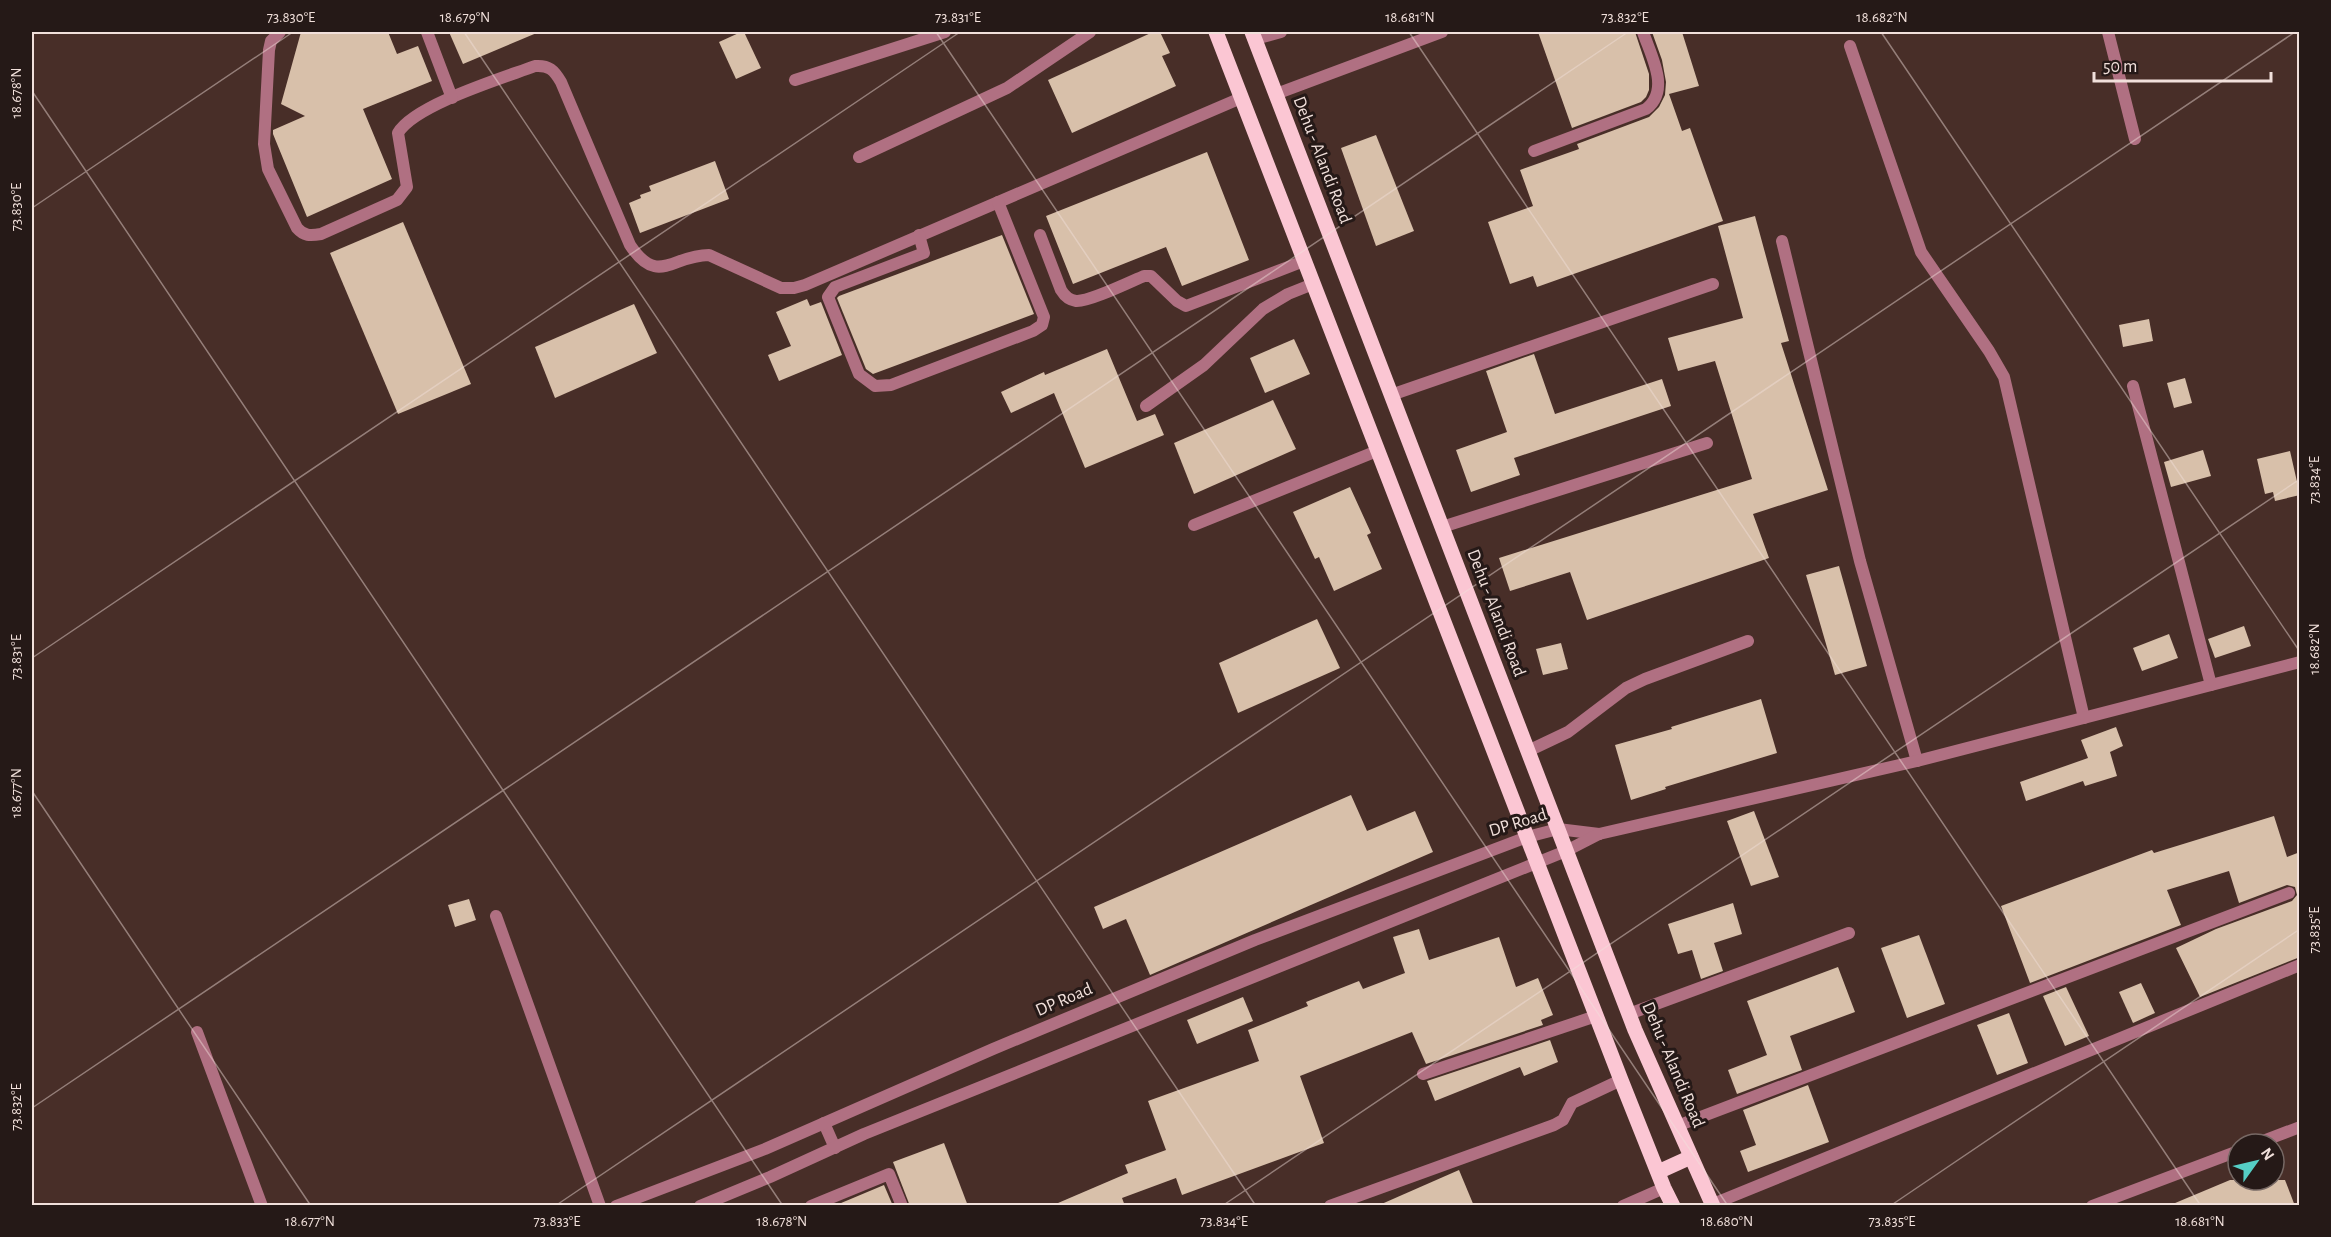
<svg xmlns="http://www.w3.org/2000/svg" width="2331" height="1237" viewBox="0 0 2331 1237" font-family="'Alegreya Sans',sans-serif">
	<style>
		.building { fill: #d8c0aa }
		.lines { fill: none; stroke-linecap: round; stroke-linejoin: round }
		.service { stroke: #b07082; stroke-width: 12 }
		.minor { stroke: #b07082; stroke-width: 12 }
		.tertiary { stroke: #b07082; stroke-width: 12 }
		.primary { stroke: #fbc6d3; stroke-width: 15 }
		.ticks { fill: none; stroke: #f1e0db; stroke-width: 1.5; stroke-opacity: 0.45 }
		.labels { text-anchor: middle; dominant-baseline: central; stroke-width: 6; stroke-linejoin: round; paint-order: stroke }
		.street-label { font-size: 18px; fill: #f1e0db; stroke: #251917 }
		.neatline { fill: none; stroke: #f1e0db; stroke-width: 2 }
		.ticks-label { font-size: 15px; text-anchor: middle; fill: #f1e0db }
	</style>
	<rect width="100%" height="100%" fill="#482e28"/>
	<g class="building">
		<path d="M 301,32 L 388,32 L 397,54 L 418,46 L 432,81 L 363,109 L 392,179 L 307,217 L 273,134 L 273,130 L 305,116 L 281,104 Z"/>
		<path d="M 449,32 L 539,32 L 463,64 Z"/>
		<path d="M 741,32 L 744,32 L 761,68 L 736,79 L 719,42 Z"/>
		<path d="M 1153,32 L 1160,32 L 1170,53 L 1162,56 L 1176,86 L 1072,133 L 1048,80 Z"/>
		<path d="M 1538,32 L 1635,32 L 1649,74 L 1649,90 L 1646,97 L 1641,102 L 1572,128 Z"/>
		<path d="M 1652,32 L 1682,32 L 1699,86 L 1669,94 L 1682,131 L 1690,128 L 1723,221 L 1537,287 L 1533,276 L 1510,284 L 1488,222 L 1533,206 L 1520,170 L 1579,149 L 1577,144 L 1649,117 L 1659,107 L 1665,95 L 1666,82 L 1662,60 Z"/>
		<path d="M 1376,135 L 1414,231 L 1376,246 L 1341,148 Z"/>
		<path d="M 1207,152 L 1249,260 L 1182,286 L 1166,247 L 1073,284 L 1046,216 Z"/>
		<path d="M 715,161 L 729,199 L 640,233 L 629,203 L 641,198 L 640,195 L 651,191 L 649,186 Z"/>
		<path d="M 1755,216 L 1789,341 L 1781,343 L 1828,490 L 1753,514 L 1769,558 L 1587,620 L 1570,572 L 1510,591 L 1499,558 L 1752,479 L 1715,361 L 1678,371 L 1668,338 L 1743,318 L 1718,226 Z"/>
		<path d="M 403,222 L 471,384 L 398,414 L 330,253 Z"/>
		<path d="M 1002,235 L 1034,314 L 873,374 L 866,369 L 837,298 L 839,296 Z"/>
		<path d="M 807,299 L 810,306 L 821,302 L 842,355 L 779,381 L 768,355 L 791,346 L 776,312 Z"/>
		<path d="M 634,304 L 657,353 L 555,398 L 535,347 Z"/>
		<path d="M 2149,319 L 2153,341 L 2123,347 L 2119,325 Z"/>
		<path d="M 1294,339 L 1310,374 L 1265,393 L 1250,358 Z"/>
		<path d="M 1107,349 L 1137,421 L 1155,414 L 1164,435 L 1085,468 L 1054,393 L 1011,413 L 1001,392 L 1044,372 L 1045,375 Z"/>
		<path d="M 1534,354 L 1555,414 L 1662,379 L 1671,406 L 1514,458 L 1520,475 L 1471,492 L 1456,450 L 1507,432 L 1486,371 Z"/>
		<path d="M 2185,378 L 2192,403 L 2174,408 L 2167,383 Z"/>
		<path d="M 1273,400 L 1296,449 L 1194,494 L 1174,443 Z"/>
		<path d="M 2203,450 L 2211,476 L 2171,487 L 2164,462 Z"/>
		<path d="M 2290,451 L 2300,495 L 2275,501 L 2273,492 L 2265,494 L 2257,459 Z"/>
		<path d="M 1350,487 L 1371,533 L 1367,535 L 1382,569 L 1334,591 L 1319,557 L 1315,559 L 1293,512 Z"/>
		<path d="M 1839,566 L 1867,666 L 1835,675 L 1806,575 Z"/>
		<path d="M 1317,619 L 1340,668 L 1238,713 L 1219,663 Z"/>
		<path d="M 2244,626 L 2251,646 L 2215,658 L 2208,639 Z"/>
		<path d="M 2169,634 L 2178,658 L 2142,671 L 2133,648 Z"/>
		<path d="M 1561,643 L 1568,669 L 1543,675 L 1536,649 Z"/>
		<path d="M 1761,699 L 1777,753 L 1665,787 L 1666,789 L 1631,800 L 1615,745 L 1672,729 L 1671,727 Z"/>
		<path d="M 2116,727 L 2123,746 L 2110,752 L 2117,776 L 2085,786 L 2083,781 L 2026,801 L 2020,782 L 2088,758 L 2081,740 Z"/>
		<path d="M 1351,795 L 1367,831 L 1415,811 L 1433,852 L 1150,975 L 1126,919 L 1103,929 L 1094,907 Z"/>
		<path d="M 1754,811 L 1779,877 L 1751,886 L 1727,821 Z"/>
		<path d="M 2274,816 L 2287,857 L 2300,852 L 2300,957 L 2200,997 L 2176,948 L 2216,929 L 2292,901 L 2297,895 L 2295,887 L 2287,885 L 2239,903 L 2229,871 L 2167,890 L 2181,925 L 2030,983 L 2001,906 L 2152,850 L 2154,853 Z"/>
		<path d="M 469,899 L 476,920 L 455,927 L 448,905 Z"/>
		<path d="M 1733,903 L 1742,934 L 1714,943 L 1723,971 L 1701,979 L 1692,950 L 1678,954 L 1668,924 Z"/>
		<path d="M 1419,929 L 1429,960 L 1499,937 L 1516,987 L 1538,978 L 1553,1015 L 1541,1020 L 1543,1025 L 1426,1064 L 1412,1032 L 1300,1076 L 1324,1143 L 1182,1195 L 1176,1178 L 1122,1198 L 1125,1206 L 1051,1206 L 1128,1173 L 1125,1165 L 1166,1150 L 1148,1101 L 1259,1061 L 1248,1030 L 1308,1006 L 1306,1002 L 1359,981 L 1363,989 L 1405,973 L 1393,937 Z"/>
		<path d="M 1919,935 L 1945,1004 L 1907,1018 L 1881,948 Z"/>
		<path d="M 1838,967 L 1855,1012 L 1790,1036 L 1802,1070 L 1737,1094 L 1728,1070 L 1767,1055 L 1747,1001 Z"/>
		<path d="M 2141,983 L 2155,1013 L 2133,1023 L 2119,992 Z"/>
		<path d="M 2066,987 L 2089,1036 L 2065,1046 L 2043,996 Z"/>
		<path d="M 1243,997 L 1253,1021 L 1197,1044 L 1187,1020 Z"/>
		<path d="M 2009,1013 L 2028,1063 L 1997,1075 L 1977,1025 Z"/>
		<path d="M 1550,1040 L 1558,1062 L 1524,1076 L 1520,1067 L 1435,1101 L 1427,1081 Z"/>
		<path d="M 1808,1085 L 1829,1142 L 1748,1172 L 1740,1151 L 1756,1145 L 1743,1110 Z"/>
		<path d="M 944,1143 L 968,1206 L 910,1206 L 893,1162 Z"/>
		<path d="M 1459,1170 L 1474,1206 L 1377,1206 Z"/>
		<path d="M 2230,1180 L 2285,1180 L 2295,1206 L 2168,1206 Z"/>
		<path d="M 884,1185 L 893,1206 L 834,1206 Z"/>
	</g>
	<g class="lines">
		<g class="service">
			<path d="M 280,32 L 271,41 L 269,50 L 264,144 L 268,169 L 297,228 C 304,236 310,236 321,234 L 397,200 L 407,187 L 398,133 C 414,105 503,78 535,66 C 549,65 554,70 561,82 L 630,245 C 658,287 672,255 709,255 L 781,288 L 794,288 L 805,285 L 1241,98"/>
			<path d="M 427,32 L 452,98"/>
			<path d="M 2108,32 L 2135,139"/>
			<path d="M 1255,39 L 1281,32"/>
			<path d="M 1850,46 L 1921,252 L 1989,351 L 2004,377 L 2084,718"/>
			<path d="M 795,80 L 945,32"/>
			<path d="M 859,157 L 1007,88 L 1090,32"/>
			<path d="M 919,235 L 924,253 L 835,287 L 828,297 L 859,374 L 875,386 L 891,385 L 1033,331 L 1042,325 L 1044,317 L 998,202"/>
			<path d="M 1040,235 L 1061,290 C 1064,295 1068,300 1076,301 C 1089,302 1130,282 1144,276 L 1151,276 L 1177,301 L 1186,306 L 1304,261"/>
			<path d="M 1782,241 L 1860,561 L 1917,761"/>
			<path d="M 2133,386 L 2211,685"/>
			<path d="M 1391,395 L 1713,284"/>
			<path d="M 1146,406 L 1204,365 L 1263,309 L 1288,294 L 1313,284"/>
			<path d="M 1194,525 L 1377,451"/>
			<path d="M 1442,527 L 1707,443"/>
			<path d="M 1528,751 L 1568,732 L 1626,688 L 1645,679 L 1748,641"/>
			<path d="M 496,916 L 600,1206"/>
			<path d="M 1629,1014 L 1849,933"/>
			<path d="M 197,1032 L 262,1206"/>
			<path d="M 1423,1074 L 1596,1016"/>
			<path d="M 1677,1126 L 2289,893"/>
			<path d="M 2255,1144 L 2300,1127"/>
			<path d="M 1713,1204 L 2300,965"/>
			<path d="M 1330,1206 L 1554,1125 L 1563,1120 L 1572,1103 L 1621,1080"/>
			<path d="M 1623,1206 L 1664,1188"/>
			<path d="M 2092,1206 L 2238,1151"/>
		</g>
		<g class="minor">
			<path d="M 1276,94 L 1442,32"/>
			<path d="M 1534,151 L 1646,109 C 1671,90 1651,56 1643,32"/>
			<path d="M 1599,834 L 1917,761 L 2300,662"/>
			<path d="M 811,1206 L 889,1174 L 902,1206"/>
		</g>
		<g class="tertiary">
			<path d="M 824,1123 L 835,1148"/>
			<path d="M 616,1206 L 765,1149 L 993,1049 L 1255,940 L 1527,837 L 1558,829 L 1599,834"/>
			<path d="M 700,1206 L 770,1177 L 864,1134 L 1566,851 L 1599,834"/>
		</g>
		<g class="primary">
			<path d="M 1216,32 L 1621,1080 L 1664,1188 L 1673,1206"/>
			<path d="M 1252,32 L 1635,1030 L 1713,1206"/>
			<path d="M 1658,1172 L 1691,1157"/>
		</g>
	</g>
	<path class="ticks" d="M 464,32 L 1256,1206M 936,32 L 1728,1206M 1409,32 L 2201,1206M 1881,32 L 2300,652M 32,91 L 783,1206M 32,208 L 293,32M 32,658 L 960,32M 32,791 L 311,1206M 32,1108 L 1628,32M 555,1206 L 2295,32M 1222,1206 L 2300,479M 1890,1206 L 2300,929"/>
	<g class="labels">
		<g class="street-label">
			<text transform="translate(1322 160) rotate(69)">Dehu - Alandi Road</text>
			<text transform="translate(1496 613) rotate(69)">Dehu - Alandi Road</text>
			<text transform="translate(1518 823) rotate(-17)">DP Road</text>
			<text transform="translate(1064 1000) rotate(-23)">DP Road</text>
			<text transform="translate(1673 1065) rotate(67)">Dehu - Alandi Road</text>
		</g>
	</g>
	<rect width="2331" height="1237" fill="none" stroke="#251917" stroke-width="66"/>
	<g transform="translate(2256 1162) rotate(56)"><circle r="28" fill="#251917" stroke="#776965" stroke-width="1.5"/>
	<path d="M0-4.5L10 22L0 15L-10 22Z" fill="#55cec5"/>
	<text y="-9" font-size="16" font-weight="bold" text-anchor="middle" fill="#f1e0db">N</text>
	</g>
	<path d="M2094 72v9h177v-9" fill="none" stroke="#f1e0db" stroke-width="3"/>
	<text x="2103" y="72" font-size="18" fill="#f1e0db" stroke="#251917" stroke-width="4.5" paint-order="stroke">50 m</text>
	<rect x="33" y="33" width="2265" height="1171" class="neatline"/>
	<g class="ticks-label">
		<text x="291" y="22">73.830°E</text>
		<text x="465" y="22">18.679°N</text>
		<text x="958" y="22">73.831°E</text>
		<text x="1410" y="22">18.681°N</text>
		<text x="1625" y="22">73.832°E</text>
		<text x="1882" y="22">18.682°N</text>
		<text transform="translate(16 93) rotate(-90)" y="5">18.678°N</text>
		<text transform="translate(16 207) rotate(-90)" y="5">73.830°E</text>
		<text transform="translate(2314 480) rotate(-90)" y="5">73.834°E</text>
		<text transform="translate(2314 649) rotate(-90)" y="5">18.682°N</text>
		<text transform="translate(16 657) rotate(-90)" y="5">73.831°E</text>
		<text transform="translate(16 793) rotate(-90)" y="5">18.677°N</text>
		<text transform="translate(2314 930) rotate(-90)" y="5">73.835°E</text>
		<text transform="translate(16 1107) rotate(-90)" y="5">73.832°E</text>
		<text x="310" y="1226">18.677°N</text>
		<text x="557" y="1226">73.833°E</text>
		<text x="782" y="1226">18.678°N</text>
		<text x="1224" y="1226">73.834°E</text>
		<text x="1727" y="1226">18.680°N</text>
		<text x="1892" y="1226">73.835°E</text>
		<text x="2200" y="1226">18.681°N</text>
	</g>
</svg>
